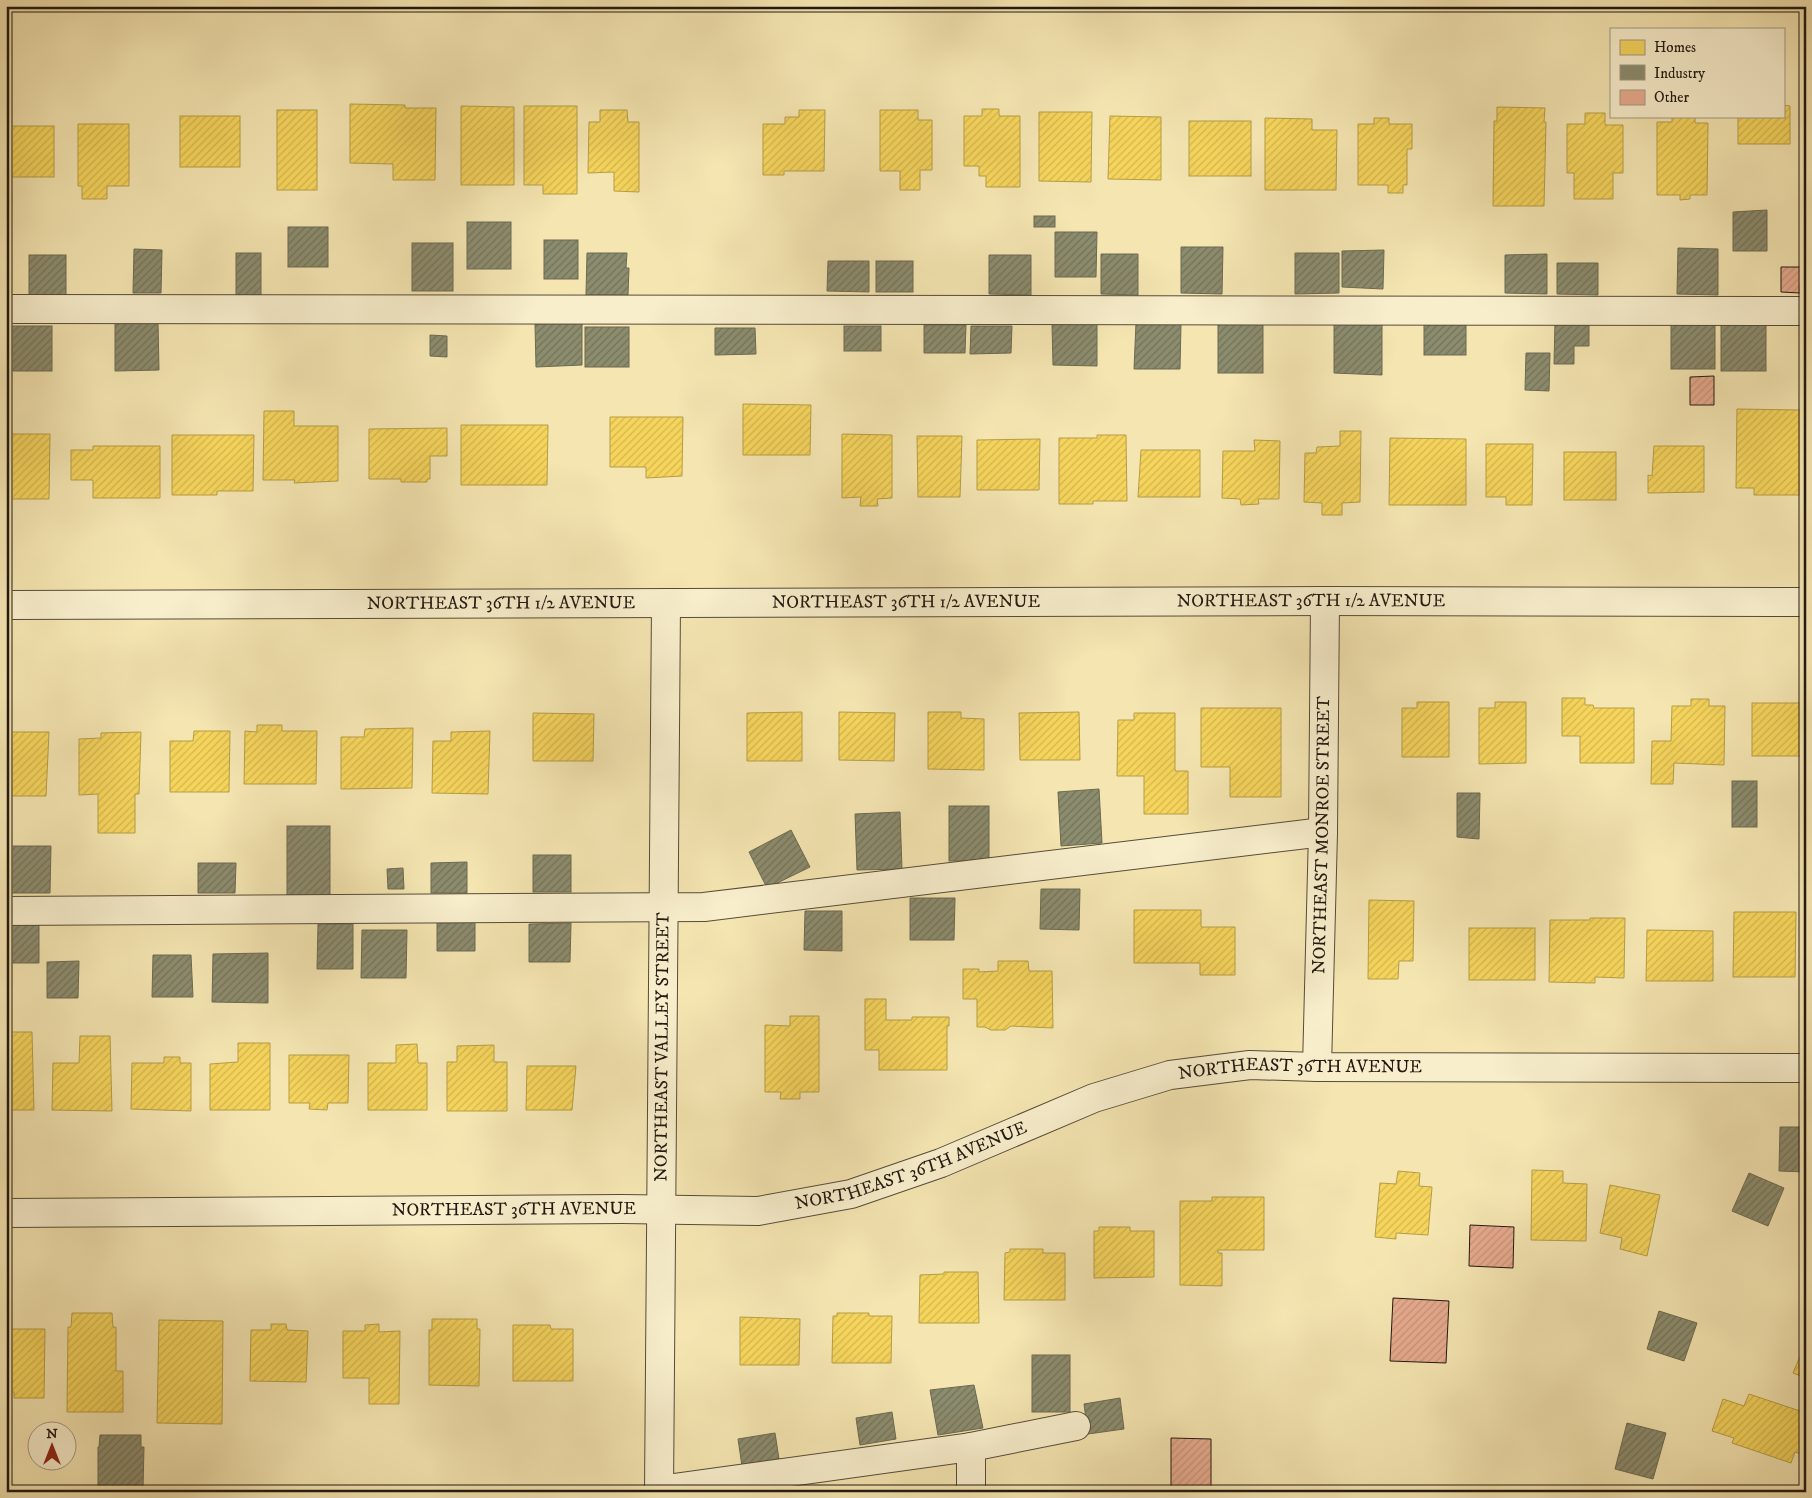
<svg xmlns="http://www.w3.org/2000/svg" width="1812" height="1498" viewBox="0 0 1812 1498" font-family="'IM FELL DW Pica',serif">
	<style>
		.homes { fill: url(#homes-hatch); stroke: #b69d45 }
		.industry { fill: url(#industry-hatch); stroke: #6c6a52 }
		.building { fill: url(#building-hatch); stroke: #211910 }
		.lines { fill: none; stroke-linecap: round; stroke-linejoin: round }
		.minor-casing { stroke: #564c38; stroke-width: 30 }
		.minor { stroke: #f8eecc; stroke-width: 28 }
		.labels { text-anchor: middle; dominant-baseline: central; stroke-width: 5; stroke-linejoin: round; paint-order: stroke }
		.street-label { font-size: 18px; fill: #211910; stroke: #f8eecc }
	</style>
	<defs>
		<pattern id="homes-hatch" width="6" height="6" patternUnits="userSpaceOnUse" patternTransform="scale(1.25)"><rect width="6" height="6" fill="#f6d55c"/><path d="M-1 1l2-2M0 6l6-6M5 7l2-2" fill="none" stroke="#d3b64f"/></pattern>
		<pattern id="industry-hatch" width="6" height="6" patternUnits="userSpaceOnUse" patternTransform="scale(1.25)"><rect width="6" height="6" fill="#8c8c6e"/><path d="M-1 1l2-2M0 6l6-6M5 7l2-2" fill="none" stroke="#727259"/></pattern>
		<pattern id="building-hatch" width="6" height="6" patternUnits="userSpaceOnUse" patternTransform="scale(1.25)"><rect width="6" height="6" fill="#e7ab8f"/><path d="M-1 1l2-2M0 6l6-6M5 7l2-2" fill="none" stroke="#c6937a"/></pattern>
	</defs>
	<rect width="100%" height="100%" fill="#f4e5b1"/>
	<filter id="stains"><feTurbulence type="fractalNoise" baseFrequency=".004" numOctaves="4"/><feColorMatrix values="0 0 0 0 .2 0 0 0 0 .09 0 0 0 0 .02 0 0 0 .5 -.17"/></filter>
	<radialGradient id="worn" r=".72"><stop offset=".6" stop-color="#630" stop-opacity="0"/><stop offset="1" stop-color="#630" stop-opacity=".3"/></radialGradient>
	<g class="homes">
		<path d="M 350,104 L 405,105 L 405,108 L 436,108 L 435,180 L 393,180 L 393,164 L 350,163 Z"/>
		<path d="M 1783,105 L 1790,106 L 1790,144 L 1738,144 L 1738,116 L 1783,116 Z"/>
		<path d="M 461,106 L 514,107 L 514,185 L 461,185 Z"/>
		<path d="M 524,106 L 577,106 L 577,194 L 543,194 L 543,185 L 524,185 Z"/>
		<path d="M 1497,107 L 1545,108 L 1544,122 L 1546,122 L 1544,206 L 1493,206 L 1494,121 L 1497,121 Z"/>
		<path d="M 982,109 L 999,109 L 999,116 L 1020,116 L 1020,187 L 986,187 L 986,176 L 979,176 L 979,166 L 964,166 L 964,116 L 982,116 Z"/>
		<rect x="277" y="110" width="40" height="80"/>
		<path d="M 600,110 L 627,110 L 628,122 L 639,122 L 639,192 L 614,191 L 614,172 L 588,173 L 589,122 L 600,122 Z"/>
		<path d="M 799,110 L 825,110 L 824,171 L 784,171 L 784,175 L 763,175 L 763,124 L 785,124 L 785,117 L 799,117 Z"/>
		<path d="M 880,110 L 918,110 L 918,120 L 932,120 L 932,170 L 920,170 L 920,190 L 900,190 L 900,171 L 880,171 Z"/>
		<path d="M 1039,112 L 1092,112 L 1091,182 L 1039,181 Z"/>
		<path d="M 1585,113 L 1605,113 L 1605,125 L 1623,125 L 1623,173 L 1613,173 L 1613,199 L 1574,199 L 1574,173 L 1567,173 L 1567,124 L 1585,124 Z"/>
		<rect x="180" y="116" width="60" height="51"/>
		<path d="M 1110,116 L 1161,117 L 1161,180 L 1108,179 Z"/>
		<path d="M 1672,116 L 1695,116 L 1695,123 L 1708,123 L 1707,195 L 1690,195 L 1690,199 L 1680,200 L 1680,195 L 1657,195 L 1657,122 L 1672,122 Z"/>
		<path d="M 1265,118 L 1312,119 L 1312,130 L 1337,130 L 1336,190 L 1265,190 Z"/>
		<path d="M 1374,118 L 1389,118 L 1389,124 L 1412,124 L 1412,149 L 1407,149 L 1407,185 L 1403,185 L 1403,193 L 1388,193 L 1388,185 L 1358,185 L 1358,124 L 1374,124 Z"/>
		<rect x="1189" y="121" width="62" height="55"/>
		<path d="M 78,124 L 129,124 L 129,186 L 107,186 L 107,199 L 82,199 L 82,186 L 78,186 Z"/>
		<rect x="6" y="126" width="48" height="51"/>
		<path d="M 743,404 L 811,405 L 810,455 L 743,455 Z"/>
		<path d="M 1737,409 L 1800,410 L 1800,495 L 1754,495 L 1754,488 L 1736,488 Z"/>
		<path d="M 264,411 L 294,411 L 294,426 L 338,426 L 338,481 L 294,483 L 295,480 L 263,480 Z"/>
		<path d="M 610,417 L 683,417 L 682,476 L 646,478 L 646,467 L 610,467 Z"/>
		<path d="M 461,425 L 548,425 L 547,485 L 461,485 Z"/>
		<path d="M 447,428 L 447,456 L 430,456 L 430,479 L 427,479 L 427,482 L 401,482 L 401,479 L 369,479 L 369,429 Z"/>
		<path d="M 1340,431 L 1361,431 L 1360,502 L 1342,503 L 1342,515 L 1322,515 L 1322,503 L 1304,502 L 1305,453 L 1316,453 L 1317,447 L 1340,446 Z"/>
		<path d="M 6,434 L 50,434 L 49,499 L 6,499 Z"/>
		<path d="M 842,434 L 892,435 L 892,498 L 877,499 L 878,506 L 860,506 L 861,497 L 842,498 Z"/>
		<path d="M 172,435 L 254,435 L 253,491 L 217,491 L 217,495 L 172,495 Z"/>
		<path d="M 1097,435 L 1126,435 L 1127,501 L 1093,501 L 1093,504 L 1059,504 L 1059,438 L 1097,438 Z"/>
		<path d="M 917,436 L 962,436 L 960,497 L 918,497 Z"/>
		<path d="M 1390,438 L 1466,439 L 1466,505 L 1389,505 Z"/>
		<path d="M 1040,439 L 1039,490 L 977,490 L 977,440 Z"/>
		<path d="M 1254,440 L 1280,441 L 1279,499 L 1258,499 L 1259,504 L 1241,505 L 1240,499 L 1222,498 L 1223,451 L 1255,451 Z"/>
		<path d="M 1486,444 L 1533,444 L 1532,505 L 1506,505 L 1506,497 L 1486,497 Z"/>
		<path d="M 93,446 L 160,446 L 160,498 L 93,498 L 93,480 L 71,480 L 71,450 L 93,450 Z"/>
		<path d="M 1654,446 L 1704,446 L 1704,492 L 1648,493 L 1648,475 L 1652,476 Z"/>
		<path d="M 1141,450 L 1200,450 L 1200,497 L 1138,497 Z"/>
		<rect x="1564" y="452" width="52" height="48"/>
		<path d="M 1562,698 L 1585,698 L 1585,705 L 1593,705 L 1594,708 L 1634,708 L 1634,763 L 1580,763 L 1580,736 L 1562,736 Z"/>
		<path d="M 1691,699 L 1709,699 L 1709,706 L 1725,706 L 1724,765 L 1674,763 L 1673,784 L 1651,784 L 1652,741 L 1671,741 L 1672,706 L 1691,706 Z"/>
		<path d="M 1417,702 L 1449,702 L 1449,757 L 1402,757 L 1402,708 L 1417,708 Z"/>
		<path d="M 1495,702 L 1526,702 L 1526,763 L 1479,764 L 1479,708 L 1495,708 Z"/>
		<rect x="1752" y="703" width="54" height="53"/>
		<path d="M 1201,708 L 1281,708 L 1281,797 L 1230,797 L 1230,767 L 1201,767 Z"/>
		<path d="M 802,712 L 802,761 L 747,761 L 747,713 Z"/>
		<path d="M 839,712 L 895,713 L 894,761 L 839,760 Z"/>
		<path d="M 928,712 L 961,712 L 961,718 L 984,719 L 984,770 L 928,769 Z"/>
		<path d="M 1079,712 L 1080,760 L 1020,760 L 1019,713 Z"/>
		<path d="M 533,713 L 594,714 L 593,761 L 533,761 Z"/>
		<path d="M 1134,713 L 1175,713 L 1175,771 L 1188,771 L 1188,814 L 1144,814 L 1144,776 L 1117,776 L 1118,720 L 1134,720 Z"/>
		<path d="M 257,725 L 282,725 L 282,731 L 317,731 L 316,784 L 244,784 L 245,731 L 257,732 Z"/>
		<path d="M 413,728 L 412,788 L 341,789 L 341,737 L 364,737 L 365,729 Z"/>
		<path d="M 194,731 L 230,731 L 229,792 L 170,792 L 170,741 L 193,741 Z"/>
		<path d="M 490,731 L 488,794 L 432,793 L 433,741 L 451,741 L 451,732 Z"/>
		<path d="M 8,732 L 49,732 L 46,796 L 6,796 L 6,739 L 8,739 Z"/>
		<path d="M 141,732 L 139,794 L 135,794 L 135,833 L 98,833 L 98,794 L 79,795 L 79,739 L 101,738 L 101,733 Z"/>
		<path d="M 1369,900 L 1414,901 L 1413,961 L 1399,961 L 1398,979 L 1368,979 Z"/>
		<path d="M 1134,910 L 1201,910 L 1201,927 L 1235,927 L 1235,975 L 1200,975 L 1200,963 L 1134,963 Z"/>
		<path d="M 1734,912 L 1796,912 L 1795,977 L 1733,977 Z"/>
		<path d="M 1590,918 L 1625,918 L 1624,978 L 1595,977 L 1595,983 L 1549,982 L 1550,920 L 1590,920 Z"/>
		<rect x="1469" y="928" width="66" height="52"/>
		<path d="M 1647,930 L 1713,931 L 1713,981 L 1646,981 Z"/>
		<path d="M 998,961 L 1028,961 L 1029,971 L 1052,971 L 1053,1028 L 1011,1026 L 1005,1030 L 991,1030 L 985,1027 L 977,1027 L 977,999 L 963,999 L 963,969 L 979,969 L 979,972 L 998,971 Z"/>
		<path d="M 865,999 L 886,999 L 886,1020 L 912,1020 L 912,1017 L 949,1017 L 949,1026 L 947,1026 L 947,1070 L 879,1070 L 879,1050 L 865,1050 Z"/>
		<path d="M 790,1016 L 819,1016 L 819,1092 L 800,1092 L 800,1099 L 780,1099 L 781,1092 L 765,1092 L 765,1025 L 790,1026 Z"/>
		<path d="M 6,1032 L 32,1032 L 34,1110 L 6,1110 Z"/>
		<path d="M 80,1036 L 110,1036 L 112,1111 L 52,1110 L 53,1063 L 79,1063 Z"/>
		<path d="M 238,1043 L 270,1043 L 270,1110 L 210,1110 L 210,1064 L 238,1062 Z"/>
		<path d="M 417,1044 L 418,1063 L 427,1063 L 427,1110 L 368,1110 L 368,1063 L 396,1063 L 396,1045 Z"/>
		<path d="M 494,1045 L 494,1062 L 507,1062 L 507,1111 L 447,1111 L 447,1062 L 457,1062 L 457,1046 Z"/>
		<path d="M 289,1055 L 349,1055 L 348,1103 L 328,1103 L 327,1110 L 309,1109 L 310,1103 L 289,1103 Z"/>
		<path d="M 164,1057 L 180,1057 L 180,1063 L 191,1063 L 191,1111 L 131,1109 L 132,1063 L 164,1063 Z"/>
		<path d="M 527,1066 L 576,1066 L 572,1110 L 526,1110 Z"/>
		<path d="M 1532,1170 L 1563,1171 L 1563,1183 L 1587,1184 L 1586,1241 L 1531,1240 Z"/>
		<path d="M 1398,1171 L 1420,1173 L 1419,1186 L 1432,1187 L 1428,1235 L 1396,1233 L 1396,1239 L 1375,1237 L 1380,1183 L 1396,1184 Z"/>
		<path d="M 1610,1185 L 1660,1195 L 1647,1256 L 1620,1249 L 1622,1238 L 1600,1233 Z"/>
		<path d="M 1212,1197 L 1264,1197 L 1264,1250 L 1218,1250 L 1218,1253 L 1222,1253 L 1222,1286 L 1180,1285 L 1180,1201 L 1212,1201 Z"/>
		<path d="M 1099,1227 L 1130,1227 L 1130,1231 L 1154,1231 L 1154,1277 L 1094,1278 L 1094,1231 L 1099,1231 Z"/>
		<path d="M 1010,1249 L 1043,1249 L 1043,1253 L 1065,1253 L 1065,1300 L 1004,1300 L 1005,1253 L 1010,1252 Z"/>
		<path d="M 944,1272 L 978,1272 L 979,1323 L 919,1323 L 920,1275 L 944,1274 Z"/>
		<path d="M 72,1313 L 112,1313 L 113,1327 L 116,1327 L 116,1371 L 123,1371 L 123,1412 L 67,1412 L 68,1327 L 71,1327 Z"/>
		<path d="M 837,1313 L 869,1313 L 869,1316 L 892,1316 L 891,1363 L 832,1363 L 833,1316 L 837,1316 Z"/>
		<path d="M 740,1317 L 800,1319 L 799,1365 L 740,1365 Z"/>
		<path d="M 432,1319 L 477,1319 L 477,1329 L 480,1329 L 479,1386 L 429,1385 L 429,1330 L 432,1330 Z"/>
		<path d="M 159,1320 L 223,1321 L 222,1424 L 157,1423 Z"/>
		<path d="M 271,1324 L 286,1324 L 287,1330 L 308,1331 L 306,1382 L 250,1381 L 251,1330 L 271,1330 Z"/>
		<path d="M 379,1324 L 379,1332 L 400,1331 L 399,1404 L 369,1404 L 369,1378 L 343,1378 L 343,1331 L 365,1331 L 365,1325 Z"/>
		<path d="M 513,1325 L 550,1325 L 551,1329 L 573,1329 L 573,1381 L 513,1381 Z"/>
		<path d="M 6,1329 L 45,1329 L 44,1398 L 14,1398 L 14,1392 L 6,1391 Z"/>
		<path d="M 1806,1342 L 1806,1378 L 1793,1373 Z"/>
		<path d="M 1749,1394 L 1806,1413 L 1804,1424 L 1806,1424 L 1805,1455 L 1795,1452 L 1791,1463 L 1732,1443 L 1734,1438 L 1712,1431 L 1723,1399 L 1744,1406 Z"/>
	</g>
	<g class="industry">
		<path d="M 1767,210 L 1767,251 L 1733,251 L 1733,212 Z"/>
		<rect x="1034" y="216" width="21" height="11"/>
		<rect x="467" y="222" width="44" height="47"/>
		<rect x="288" y="227" width="40" height="40"/>
		<path d="M 1055,232 L 1097,232 L 1096,277 L 1055,277 Z"/>
		<rect x="544" y="240" width="34" height="39"/>
		<rect x="412" y="243" width="41" height="48"/>
		<path d="M 1181,247 L 1223,247 L 1222,294 L 1181,293 Z"/>
		<path d="M 1678,248 L 1718,249 L 1718,295 L 1677,294 Z"/>
		<path d="M 134,249 L 162,250 L 161,293 L 133,293 Z"/>
		<path d="M 1384,250 L 1383,289 L 1342,287 L 1342,251 Z"/>
		<rect x="236" y="253" width="25" height="42"/>
		<path d="M 587,253 L 627,253 L 626,268 L 629,268 L 628,295 L 586,295 Z"/>
		<path d="M 1295,253 L 1339,253 L 1339,293 L 1295,294 Z"/>
		<path d="M 1101,254 L 1138,254 L 1138,295 L 1101,294 Z"/>
		<path d="M 1547,254 L 1547,294 L 1505,293 L 1505,255 Z"/>
		<rect x="29" y="255" width="37" height="40"/>
		<path d="M 989,255 L 1031,255 L 1031,295 L 989,294 Z"/>
		<path d="M 828,261 L 869,261 L 869,292 L 827,291 Z"/>
		<rect x="876" y="261" width="37" height="31"/>
		<path d="M 1557,263 L 1598,263 L 1598,295 L 1557,294 Z"/>
		<rect x="1671" y="321" width="44" height="48"/>
		<path d="M 158,322 L 159,370 L 115,371 L 115,323 Z"/>
		<path d="M 1334,322 L 1382,324 L 1382,375 L 1334,373 Z"/>
		<rect x="1424" y="322" width="42" height="33"/>
		<path d="M 1555,322 L 1589,322 L 1589,346 L 1574,346 L 1574,364 L 1554,364 Z"/>
		<rect x="1721" y="322" width="45" height="49"/>
		<path d="M 582,323 L 582,365 L 536,367 L 535,324 Z"/>
		<path d="M 1136,323 L 1181,324 L 1180,369 L 1134,369 Z"/>
		<path d="M 1052,324 L 1097,324 L 1097,366 L 1053,365 Z"/>
		<rect x="1218" y="324" width="45" height="49"/>
		<path d="M 924,325 L 966,325 L 965,353 L 924,353 Z"/>
		<rect x="10" y="326" width="42" height="45"/>
		<rect x="844" y="326" width="37" height="25"/>
		<path d="M 971,326 L 1012,326 L 1011,353 L 970,354 Z"/>
		<rect x="585" y="327" width="44" height="40"/>
		<path d="M 715,328 L 755,328 L 756,354 L 715,355 Z"/>
		<path d="M 430,335 L 447,336 L 447,357 L 430,356 Z"/>
		<path d="M 1526,353 L 1550,353 L 1549,391 L 1525,390 Z"/>
		<rect x="1732" y="781" width="25" height="46"/>
		<path d="M 1099,789 L 1102,843 L 1061,846 L 1058,792 Z"/>
		<path d="M 1457,793 L 1480,793 L 1479,839 L 1457,837 Z"/>
		<rect x="949" y="806" width="40" height="55"/>
		<path d="M 900,812 L 902,869 L 857,870 L 855,814 Z"/>
		<rect x="287" y="826" width="43" height="69"/>
		<path d="M 791,830 L 810,867 L 767,888 L 749,852 Z"/>
		<path d="M 6,846 L 51,846 L 50,893 L 6,893 Z"/>
		<rect x="533" y="855" width="38" height="37"/>
		<path d="M 467,862 L 467,893 L 431,893 L 431,863 Z"/>
		<path d="M 198,863 L 236,863 L 235,893 L 198,893 Z"/>
		<path d="M 403,868 L 404,889 L 388,889 L 387,869 Z"/>
		<path d="M 1041,889 L 1080,889 L 1079,930 L 1040,929 Z"/>
		<path d="M 910,898 L 955,898 L 954,940 L 910,940 Z"/>
		<path d="M 805,911 L 842,911 L 842,951 L 804,950 Z"/>
		<path d="M 39,921 L 39,963 L 6,963 L 6,922 Z"/>
		<path d="M 475,922 L 475,951 L 437,951 L 437,923 Z"/>
		<path d="M 571,923 L 570,962 L 529,962 L 529,924 Z"/>
		<path d="M 318,924 L 353,924 L 353,969 L 317,969 Z"/>
		<path d="M 362,930 L 407,930 L 406,978 L 361,978 Z"/>
		<path d="M 268,953 L 268,1003 L 212,1002 L 213,954 Z"/>
		<path d="M 153,955 L 191,955 L 193,997 L 152,997 Z"/>
		<path d="M 79,961 L 78,998 L 47,998 L 47,962 Z"/>
		<path d="M 1780,1127 L 1806,1127 L 1806,1172 L 1779,1171 Z"/>
		<path d="M 1749,1173 L 1784,1188 L 1768,1226 L 1732,1211 Z"/>
		<path d="M 1659,1311 L 1697,1323 L 1684,1361 L 1647,1349 Z"/>
		<rect x="1032" y="1355" width="38" height="57"/>
		<path d="M 974,1385 L 983,1428 L 938,1435 L 930,1390 Z"/>
		<path d="M 1120,1398 L 1124,1429 L 1088,1434 L 1084,1404 Z"/>
		<path d="M 892,1412 L 896,1439 L 860,1445 L 856,1418 Z"/>
		<path d="M 1627,1423 L 1666,1433 L 1653,1479 L 1615,1469 Z"/>
		<path d="M 775,1433 L 779,1459 L 742,1466 L 738,1439 Z"/>
		<path d="M 100,1435 L 141,1435 L 141,1447 L 144,1447 L 143,1489 L 98,1489 L 98,1447 L 99,1447 Z"/>
		<path d="M 1672,1490 L 1707,1491 L 1707,1492 L 1671,1492 Z"/>
	</g>
	<g class="building">
		<path d="M 1781,267 L 1801,267 L 1800,293 L 1781,292 Z"/>
		<path d="M 1714,376 L 1714,405 L 1690,405 L 1690,377 Z"/>
		<path d="M 1470,1225 L 1514,1227 L 1513,1268 L 1469,1266 Z"/>
		<path d="M 1393,1298 L 1449,1301 L 1446,1363 L 1390,1361 Z"/>
		<path d="M 1171,1438 L 1211,1439 L 1211,1492 L 1171,1492 Z"/>
	</g>
	<g class="lines">
		<g class="minor-casing">
			<g id="minor">
				<path d="M 6,309 L 1806,311"/>
				<path id="s1" d="M 6,605 L 1325,601 L 1806,602"/>
				<path d="M 6,911 L 704,907 L 1323,832"/>
				<path id="s2" d="M 1317,1067 L 1323,832 L 1325,601"/>
				<path id="s3" d="M 6,1213 L 622,1209 L 758,1211 L 851,1194 L 941,1163 L 1094,1098 L 1170,1075 L 1250,1065 L 1317,1067 L 1806,1068"/>
				<path d="M 971,1447 L 1076,1426"/>
				<path d="M 659,1490 L 971,1447 L 971,1492"/>
				<path id="s4" d="M 659,1492 L 666,603"/>
			</g>
		</g>
		<use href="#minor" class="minor"/>
	</g>
	<g class="labels">
		<g class="street-label">
			<text stroke="none"><textPath href="#s1" startOffset="1305">NORTHEAST 36TH 1/2 AVENUE</textPath></text>
			<text stroke="none"><textPath href="#s1" startOffset="900">NORTHEAST 36TH 1/2 AVENUE</textPath></text>
			<text stroke="none"><textPath href="#s1" startOffset="495">NORTHEAST 36TH 1/2 AVENUE</textPath></text>
			<text stroke="none"><textPath href="#s2" startOffset="232">NORTHEAST MONROE STREET</textPath></text>
			<text stroke="none"><textPath href="#s4" startOffset="445">NORTHEAST VALLEY STREET</textPath></text>
			<text stroke="none"><textPath href="#s3" startOffset="1318">NORTHEAST 36TH AVENUE</textPath></text>
			<text stroke="none"><textPath href="#s3" startOffset="912">NORTHEAST 36TH AVENUE</textPath></text>
			<text stroke="none"><textPath href="#s3" startOffset="508">NORTHEAST 36TH AVENUE</textPath></text>
		</g>
	</g>
	<rect width="1812" height="1498" fill="none" stroke="#f4e5b1" stroke-width="25"/>
	<rect x="8" y="8" width="1797" height="1483" fill="none" stroke="#211910" stroke-width="2.5"/>
	<rect x="12" y="12" width="1787" height="1473" fill="none" stroke="#211910"/>
	<rect x="1610" y="28" width="175" height="90" fill="#f8eecc" stroke="#a29981"/>
	<rect x="1620" y="40" width="25" height="15" fill="#f6d55c" stroke="#a29981"/>
	<text x="1654" y="52" font-size="15" fill="#211910">Homes</text>
	<rect x="1620" y="65" width="25" height="15" fill="#8c8c6e" stroke="#a29981"/>
	<text x="1654" y="78" font-size="15" fill="#211910">Industry</text>
	<rect x="1620" y="90" width="25" height="15" fill="#e7ab8f" stroke="#a29981"/>
	<text x="1654" y="102" font-size="15" fill="#211910">Other</text>
	<g transform="translate(52 1446)"><circle r="24" fill="#f8eecc" stroke="#a29981"/>
	<path d="M0-4L9 19L0 12L-9 19Z" fill="#8f2418"/>
	<text y="-8" font-size="14" font-weight="bold" text-anchor="middle" fill="#211910">N</text>
	</g>
	<rect width="100%" height="100%" filter="url(#stains)"/>
	<rect width="100%" height="100%" fill="url(#worn)"/>
</svg>
